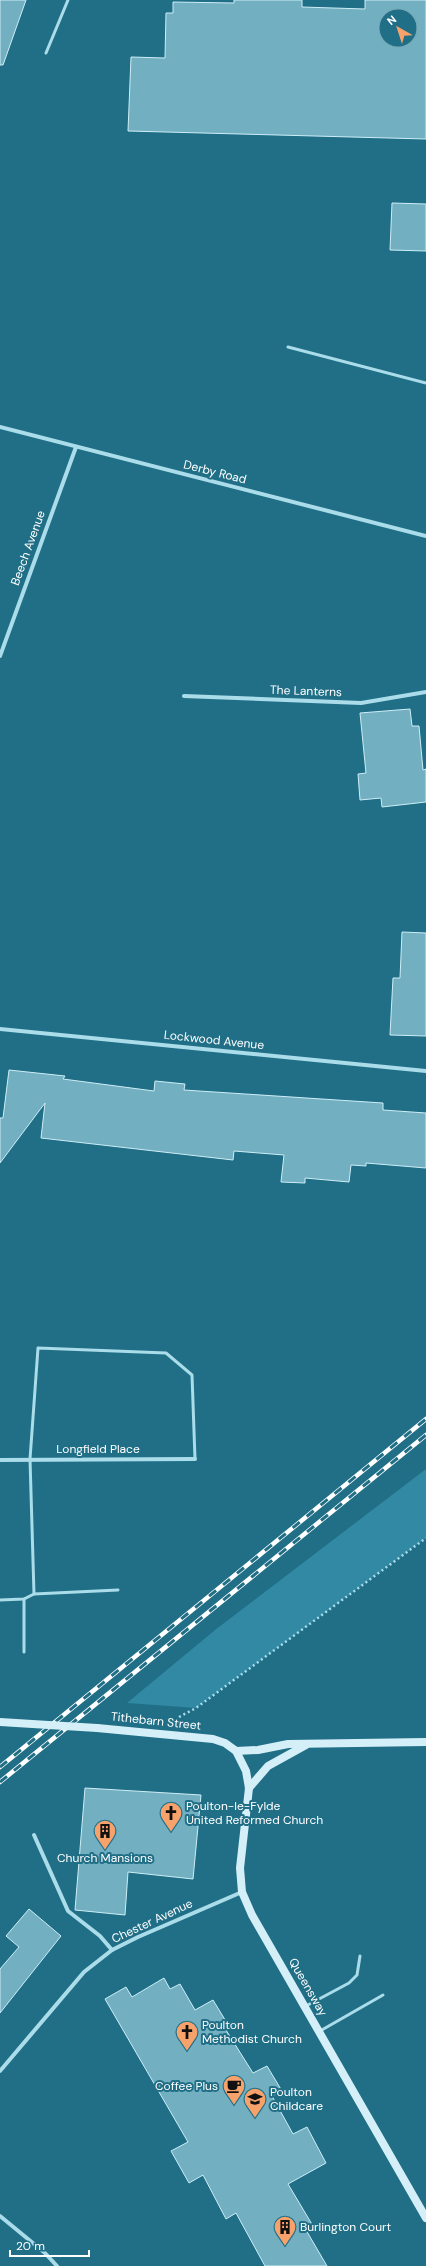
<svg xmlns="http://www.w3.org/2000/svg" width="426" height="2266" viewBox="0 0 426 2266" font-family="'DM Sans',sans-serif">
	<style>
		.green { fill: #3189a3 }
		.building { fill: #72afc1; stroke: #ceeef7; fill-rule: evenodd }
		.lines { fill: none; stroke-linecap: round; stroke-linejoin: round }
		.path { stroke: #aadcea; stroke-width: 2.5; stroke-dasharray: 2 3; stroke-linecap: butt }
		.service { stroke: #aadcea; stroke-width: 3 }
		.minor { stroke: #aadcea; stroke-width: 4 }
		.secondary { stroke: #d5eff8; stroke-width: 8 }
		.rail-casing { stroke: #fff; stroke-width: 4.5 }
		.rail { stroke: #206f87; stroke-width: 3; stroke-dasharray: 9; stroke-linecap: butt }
		.secondary-bridge { stroke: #d5eff8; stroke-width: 8 }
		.labels { text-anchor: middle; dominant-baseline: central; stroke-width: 4; stroke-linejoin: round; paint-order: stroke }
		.street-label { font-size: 12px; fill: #fff; stroke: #206f87 }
		.poi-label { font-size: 12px; fill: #fff; stroke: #206f87; text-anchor: start }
	</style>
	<rect width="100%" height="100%" fill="#206f87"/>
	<path class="green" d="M 426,1469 L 426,1538 L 196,1708 L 127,1703 L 215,1630 Z"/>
	<g class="building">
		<path d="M 0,0 L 26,0 L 3,65 L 0,65 Z"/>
		<path d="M 234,0 L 302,0 L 302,7 L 365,9 L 365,0 L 426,0 L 426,139 L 128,131 L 131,57 L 165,58 L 166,13 L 173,13 L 173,2 L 234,3 ZM 386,16 L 410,16 L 410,40 L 386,40 Z"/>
		<path d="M 392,203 L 426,204 L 426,251 L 390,250 Z"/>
		<path d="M 410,709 L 412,726 L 419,726 L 423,770 L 426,769 L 426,802 L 382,807 L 381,798 L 360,800 L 358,774 L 366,773 L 360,713 Z"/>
		<path d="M 402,932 L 426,933 L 426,1036 L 390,1035 L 393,978 L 400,978 Z"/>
		<path d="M 9,1070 L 65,1076 L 63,1079 L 154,1091 L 155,1081 L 185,1084 L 184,1090 L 383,1103 L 383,1110 L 426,1113 L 426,1168 L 366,1163 L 366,1166 L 351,1165 L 349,1182 L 305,1178 L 305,1183 L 281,1182 L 284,1155 L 234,1151 L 233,1160 L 41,1138 L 45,1103 L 0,1163 L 0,1118 L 3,1118 Z"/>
		<path d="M 85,1788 L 201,1795 L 193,1879 L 128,1872 L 125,1915 L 75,1910 Z"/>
		<path d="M 29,1909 L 61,1936 L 0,2013 L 0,1969 L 19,1947 L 6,1936 Z"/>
		<path d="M 164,1978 L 170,1989 L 180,1984 L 195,2010 L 213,2000 L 230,2028 L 226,2030 L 253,2073 L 267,2066 L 282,2091 L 272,2096 L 293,2134 L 307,2127 L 326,2163 L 288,2184 L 313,2226 L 306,2230 L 327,2266 L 265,2266 L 236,2213 L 226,2219 L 203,2175 L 189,2183 L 171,2151 L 188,2142 L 105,1999 L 126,1987 L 132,1997 Z"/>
	</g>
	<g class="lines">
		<path class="path" d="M 179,1717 L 196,1708 L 426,1538"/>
		<g class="service">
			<path d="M 46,53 L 68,0"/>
			<path d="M 288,347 L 426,383"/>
			<path d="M 34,1594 L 30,1459 L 38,1348 L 166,1353 L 192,1375 L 195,1459"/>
			<path d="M 0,1600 L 24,1599 L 34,1594 L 118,1590"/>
			<path d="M 24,1652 L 24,1599"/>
			<path d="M 306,2006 L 349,1983 L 357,1975 L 360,1956"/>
			<path d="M 320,2031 L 383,1995"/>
		</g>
		<g class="minor">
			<path d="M 0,427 L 426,536"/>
			<path d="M 0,656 L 76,447"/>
			<path d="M 184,696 L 361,703 L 426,692"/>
			<path d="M 0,1029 L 426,1071"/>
			<path d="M 0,1460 L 195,1459"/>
			<path d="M 34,1835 L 68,1911 L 100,1936 L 112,1950"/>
			<path d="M 0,2071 L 84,1972 L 112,1950 L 138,1937 L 242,1892"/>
			<path d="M 0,2216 L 45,2253 L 57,2266"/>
		</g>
		<g class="secondary">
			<path d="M 97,1728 L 213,1739 L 225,1743 L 236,1751 L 258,1750 L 288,1744 L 426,1742"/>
			<path d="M 236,1751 L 246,1771 L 249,1788 L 240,1868 L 242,1892 L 252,1915 L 426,2218"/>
			<path d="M 249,1788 L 268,1766 L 306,1745"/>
		</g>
		<g class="rail-casing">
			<g id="rail">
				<path d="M 0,1767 L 426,1419"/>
				<path d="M 0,1782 L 426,1435"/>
			</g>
		</g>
		<use href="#rail" class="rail"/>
		<path class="secondary-bridge" d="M 0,1722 L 97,1728"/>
	</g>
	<defs>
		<g id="church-pin" transform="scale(1.15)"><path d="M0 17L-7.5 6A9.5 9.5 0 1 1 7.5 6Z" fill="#f7a16b" stroke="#206f87"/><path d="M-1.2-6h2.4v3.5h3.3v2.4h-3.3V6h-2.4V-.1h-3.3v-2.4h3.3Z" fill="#111"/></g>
		<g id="building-pin" transform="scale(1.15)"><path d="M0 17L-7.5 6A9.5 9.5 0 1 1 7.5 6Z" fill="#f7a16b" stroke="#206f87"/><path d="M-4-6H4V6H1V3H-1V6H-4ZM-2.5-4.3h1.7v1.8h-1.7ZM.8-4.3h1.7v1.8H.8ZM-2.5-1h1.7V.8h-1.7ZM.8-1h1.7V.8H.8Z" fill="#111"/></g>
		<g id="cafe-pin" transform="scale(1.15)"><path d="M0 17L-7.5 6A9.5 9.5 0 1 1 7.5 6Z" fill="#f7a16b" stroke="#206f87"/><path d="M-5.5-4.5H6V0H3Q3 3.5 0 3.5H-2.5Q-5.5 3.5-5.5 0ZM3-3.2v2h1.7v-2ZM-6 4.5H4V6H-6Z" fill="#111"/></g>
		<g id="school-pin" transform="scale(1.15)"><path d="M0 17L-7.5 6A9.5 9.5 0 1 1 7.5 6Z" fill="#f7a16b" stroke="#206f87"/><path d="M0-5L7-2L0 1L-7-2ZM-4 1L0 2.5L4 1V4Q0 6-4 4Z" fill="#111"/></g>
	</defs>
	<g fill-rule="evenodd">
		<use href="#church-pin" x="171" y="1813"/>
		<use href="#building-pin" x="105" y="1831"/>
		<use href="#church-pin" x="187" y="2032"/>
		<use href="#cafe-pin" x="234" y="2086"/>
		<use href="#school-pin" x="255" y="2099"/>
		<use href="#building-pin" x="285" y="2227"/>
	</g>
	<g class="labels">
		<g class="street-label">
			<text transform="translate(215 472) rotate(14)">Derby Road</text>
			<text transform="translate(28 548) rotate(-70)">Beech Avenue</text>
			<text transform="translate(306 691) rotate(2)">The Lanterns</text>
			<text transform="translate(214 1040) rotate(6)">Lockwood Avenue</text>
			<text x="98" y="1449">Longfield Place</text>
			<text transform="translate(156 1721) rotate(6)">Tithebarn Street</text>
			<text transform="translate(152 1921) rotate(-25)">Chester Avenue</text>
			<text transform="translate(308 1987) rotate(60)">Queensway</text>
		</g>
		<g class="poi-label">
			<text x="186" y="1806">Poulton-le-Fylde<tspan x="186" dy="14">United Reformed Church</tspan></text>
			<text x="105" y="1858" text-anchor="middle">Church Mansions</text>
			<text x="202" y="2025">Poulton<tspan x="202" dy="14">Methodist Church</tspan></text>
			<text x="218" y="2086" text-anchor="end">Coffee Plus</text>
			<text x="270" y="2092">Poulton<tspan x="270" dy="14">Childcare</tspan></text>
			<text x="300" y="2227">Burlington Court</text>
		</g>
	</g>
	<g transform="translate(398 28) rotate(321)"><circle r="19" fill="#206f87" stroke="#79a9b7"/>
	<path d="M0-3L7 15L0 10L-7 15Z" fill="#f7a16b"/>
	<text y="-6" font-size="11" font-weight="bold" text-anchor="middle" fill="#ffffff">N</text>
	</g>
	<path d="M10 2250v6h79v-6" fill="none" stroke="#ffffff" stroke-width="2"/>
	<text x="16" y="2250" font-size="12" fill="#ffffff" stroke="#206f87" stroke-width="3" paint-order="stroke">20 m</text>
</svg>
